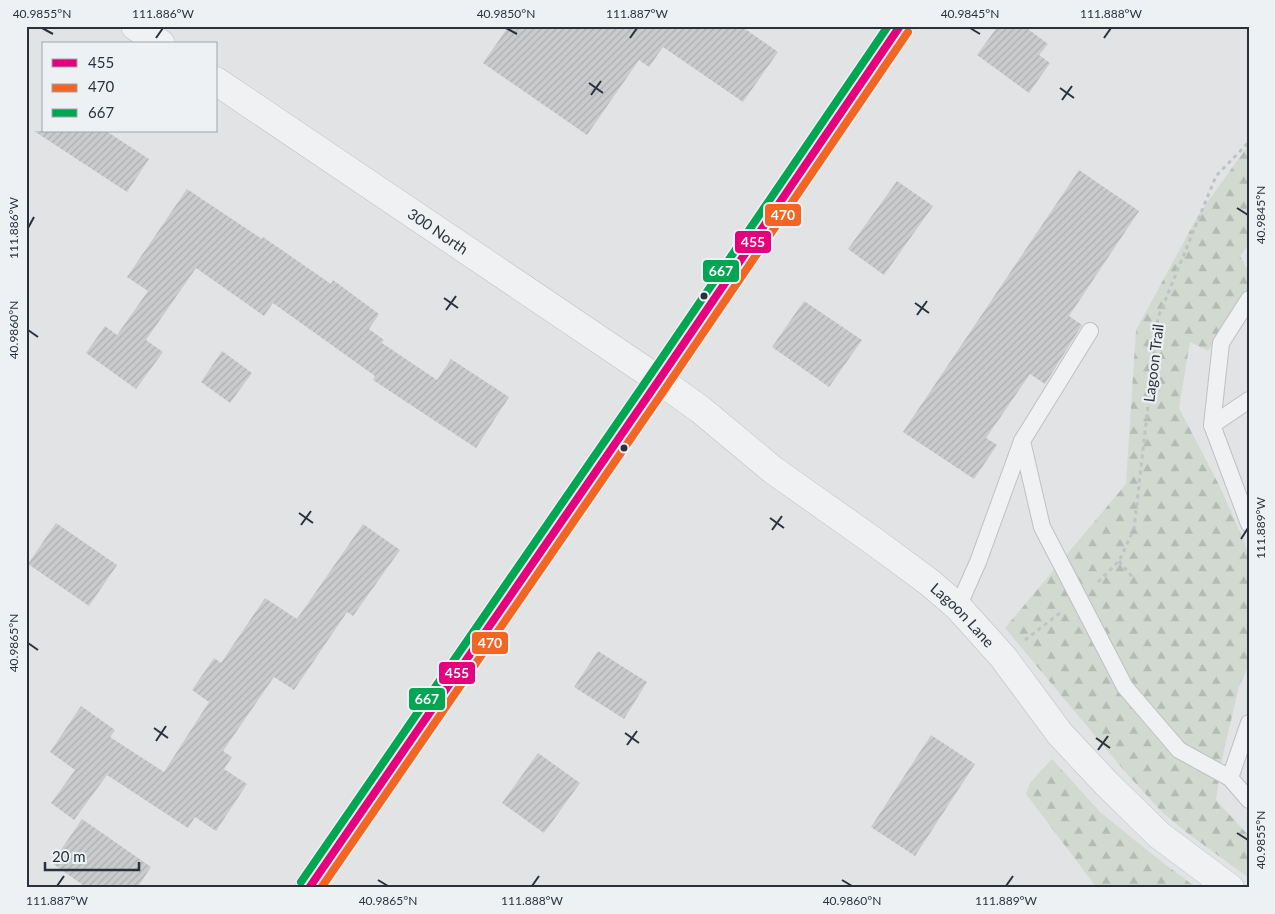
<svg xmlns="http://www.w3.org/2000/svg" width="1275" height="914" viewBox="0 0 1275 914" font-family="Lato,sans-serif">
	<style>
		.forest { fill: url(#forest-firs) }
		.building { fill: url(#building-hatch) }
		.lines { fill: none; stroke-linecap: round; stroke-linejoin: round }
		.lane-casing { stroke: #bfc1c3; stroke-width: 18 }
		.street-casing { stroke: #bfc1c3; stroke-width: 29 }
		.path { stroke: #c1c2c5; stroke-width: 3; stroke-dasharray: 4 4; stroke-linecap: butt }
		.lane { stroke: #eff1f2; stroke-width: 16 }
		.street { stroke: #eff1f2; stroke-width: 28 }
		.secondary { stroke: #bfc2c4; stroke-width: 28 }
		.bus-1-casing { stroke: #eef1f4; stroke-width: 11 }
		.bus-2-casing { stroke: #eef1f4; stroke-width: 11 }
		.bus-3-casing { stroke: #eef1f4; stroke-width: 11 }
		.bus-1 { stroke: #e5007d; stroke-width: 8 }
		.bus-2 { stroke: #f26522; stroke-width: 8 }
		.bus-3 { stroke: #00a651; stroke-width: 8 }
		.ticks { fill: none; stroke: #29323c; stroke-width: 2 }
		.bus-dot { fill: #29323c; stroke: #eef1f4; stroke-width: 2 }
		.labels { text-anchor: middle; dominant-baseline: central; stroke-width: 4.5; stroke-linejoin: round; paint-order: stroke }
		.street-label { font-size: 15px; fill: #29323c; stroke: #eef1f4 }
		.line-badge { stroke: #eef1f4; stroke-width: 2 }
		.badge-label { font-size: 14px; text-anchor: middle; font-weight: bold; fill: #fff }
		.neatline { fill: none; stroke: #29323c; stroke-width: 2 }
		.ticks-label { font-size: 12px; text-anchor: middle; fill: #29323c }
	</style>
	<defs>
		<pattern id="forest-firs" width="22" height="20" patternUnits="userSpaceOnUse" patternTransform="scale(1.25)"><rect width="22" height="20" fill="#d2d9d1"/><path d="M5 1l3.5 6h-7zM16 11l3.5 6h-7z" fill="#b4bbb4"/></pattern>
		<pattern id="building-hatch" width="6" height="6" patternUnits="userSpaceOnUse" patternTransform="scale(1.25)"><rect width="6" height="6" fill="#c9cbcd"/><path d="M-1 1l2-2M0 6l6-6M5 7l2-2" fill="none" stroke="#adafb1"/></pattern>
	</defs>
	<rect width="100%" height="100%" fill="#e1e3e5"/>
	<g class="forest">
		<path d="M 1249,144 L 1249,244 L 1240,256 L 1249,272 L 1249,288 L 1208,351 L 1190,342 L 1179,408 L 1220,487 L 1244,541 L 1249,556 L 1249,665 L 1239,686 L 1222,759 L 1216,800 L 1249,836 L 1249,878 L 1186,832 L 1162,812 L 1127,774 L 1005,628 L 1126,484 L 1136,330 L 1199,214 Z"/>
		<path d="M 1052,759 L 1100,812 L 1158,859 L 1197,888 L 1097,888 L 1026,794 L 1030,783 Z"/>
	</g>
	<g class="building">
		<path d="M 509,26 L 741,26 L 778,52 L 743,102 L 663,47 L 649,67 L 639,60 L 587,135 L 483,63 Z"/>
		<path d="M 998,26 L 1024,26 L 1048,44 L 1039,55 L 1050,63 L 1029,93 L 977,55 Z"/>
		<path d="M 34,131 L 106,131 L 149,159 L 127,192 Z"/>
		<path d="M 1079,170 L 1139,211 L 1069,316 L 1082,325 L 1045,384 L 1030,374 L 986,438 L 997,445 L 974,479 L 903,432 Z"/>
		<path d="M 897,181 L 933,206 L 884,275 L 848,249 Z"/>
		<path d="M 187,189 L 262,239 L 263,237 L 331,284 L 333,280 L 379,314 L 369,329 L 384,340 L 382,343 L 437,380 L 451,359 L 509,397 L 476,448 L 373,380 L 375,376 L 273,303 L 264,316 L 196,268 L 146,340 L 163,352 L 136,389 L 86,353 L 105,326 L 117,335 L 148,291 L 127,277 Z"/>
		<path d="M 804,301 L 862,340 L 829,387 L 772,347 Z"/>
		<path d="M 222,351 L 252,373 L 230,403 L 201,382 Z"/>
		<path d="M 56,523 L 117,565 L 89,606 L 28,564 Z"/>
		<path d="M 363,524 L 400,550 L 353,616 L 347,612 L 294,690 L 274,677 L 223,751 L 232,757 L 224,769 L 247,784 L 216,831 L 195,817 L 188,828 L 107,775 L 74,820 L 51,803 L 75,770 L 50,752 L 81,706 L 115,730 L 110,737 L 164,772 L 209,702 L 192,690 L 214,658 L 221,663 L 265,598 L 297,619 Z"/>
		<path d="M 598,651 L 647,682 L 624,719 L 574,687 Z"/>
		<path d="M 931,735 L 975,764 L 915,856 L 871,827 Z"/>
		<path d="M 538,753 L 580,783 L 544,833 L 502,803 Z"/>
		<path d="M 82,819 L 151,867 L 137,888 L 87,888 L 52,863 Z"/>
	</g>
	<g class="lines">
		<g class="lane-casing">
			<g id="lane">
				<path d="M 1249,299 L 1221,343 L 1212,425 L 1249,524"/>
				<path d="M 1212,425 L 1249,400"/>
				<path d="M 1022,441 L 1042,527 L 1125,687 L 1179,750 L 1230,778 L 1249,800"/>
				<path d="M 958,607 L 978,562 L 1022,441 L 1090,331"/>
				<path d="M 1230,778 L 1249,723"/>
			</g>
		</g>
		<g class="street-casing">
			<g id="street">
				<path d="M 135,26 L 161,44"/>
				<path id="s1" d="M 216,81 L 659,380 L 701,410 L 773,470 L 872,540 L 929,582 L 958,607 L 1003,657 L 1060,734 L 1106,783 L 1159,835 L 1230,888"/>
			</g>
		</g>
		<g class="path">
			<path d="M 1119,561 L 1134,579"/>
			<path d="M 1098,582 L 1119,561 L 1134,529 L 1158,318 L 1216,176 L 1249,142"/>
			<path d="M 1025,640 L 1060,613"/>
		</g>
		<use href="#lane" class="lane"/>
		<use href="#street" class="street"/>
		<path class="secondary" d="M 309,888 L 659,380 L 900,26"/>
		<g class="bus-1-casing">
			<path id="bus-1" d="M 309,888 L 659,380 L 900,26"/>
		</g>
		<g class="bus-2-casing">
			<path id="bus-2" d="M 321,888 L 667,386 L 908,32"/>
		</g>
		<g class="bus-3-casing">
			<path id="bus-3" d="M 301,882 L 651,374 L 888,26"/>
		</g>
		<use href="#bus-1" class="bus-1"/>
		<use href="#bus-2" class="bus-2"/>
		<use href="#bus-3" class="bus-3"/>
	</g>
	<path class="ticks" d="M 42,28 L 53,34M 506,28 L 517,34M 970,28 L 980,34M 156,38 L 163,28M 630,38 L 637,28M 1104,38 L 1111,28M 589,83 L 603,93M 1060,88 L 1074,98M 591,95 L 601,81M 1062,100 L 1072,86M 1237,208 L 1248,215M 28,228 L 34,217M 444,298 L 458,308M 915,303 L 929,313M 446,310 L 456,296M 917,315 L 927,301M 28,330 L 38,337M 299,513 L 313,523M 770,518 L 784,528M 301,525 L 311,511M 772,530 L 782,516M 1241,539 L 1248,528M 28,643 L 38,650M 154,728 L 168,738M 625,733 L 639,743M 1096,738 L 1110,748M 156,741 L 166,726M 627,745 L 637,731M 1098,750 L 1108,736M 1237,833 L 1248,840M 378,880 L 388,886M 842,880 L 852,886M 57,886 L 64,876M 532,886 L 539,876M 1006,886 L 1013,876"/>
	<g class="bus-dot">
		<circle cx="704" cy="296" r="4.5"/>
		<circle cx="624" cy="448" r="4.5"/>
	</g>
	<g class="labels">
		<g class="street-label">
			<text stroke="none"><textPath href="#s1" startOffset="268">300 North</textPath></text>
			<text transform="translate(1153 363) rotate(-83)">Lagoon Trail</text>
			<text stroke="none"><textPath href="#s1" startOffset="919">Lagoon Lane</textPath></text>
		</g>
	</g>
	<g class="line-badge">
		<rect x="764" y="203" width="38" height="24" rx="5" fill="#f26522"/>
		<rect x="734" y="230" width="38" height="24" rx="5" fill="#e5007d"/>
		<rect x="702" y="259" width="38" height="24" rx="5" fill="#00a651"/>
		<rect x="471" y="631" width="38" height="24" rx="5" fill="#f26522"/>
		<rect x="438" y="661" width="38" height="24" rx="5" fill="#e5007d"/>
		<rect x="408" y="687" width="38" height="24" rx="5" fill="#00a651"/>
	</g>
	<g class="badge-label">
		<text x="783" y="220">470</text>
		<text x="753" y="247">455</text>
		<text x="721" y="276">667</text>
		<text x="490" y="648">470</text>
		<text x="457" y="678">455</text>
		<text x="427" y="704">667</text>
	</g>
	<rect width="1275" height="914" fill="none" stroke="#eef1f4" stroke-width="55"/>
	<rect x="42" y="42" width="175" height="90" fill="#eef1f4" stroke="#9fa5aa"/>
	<rect x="52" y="59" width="25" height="8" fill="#e5007d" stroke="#9fa5aa"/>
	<text x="88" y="68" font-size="15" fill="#29323c">455</text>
	<rect x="52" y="84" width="25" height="8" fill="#f26522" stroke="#9fa5aa"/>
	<text x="88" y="92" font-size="15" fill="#29323c">470</text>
	<rect x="52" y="109" width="25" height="8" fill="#00a651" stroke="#9fa5aa"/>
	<text x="88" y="118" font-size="15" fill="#29323c">667</text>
	<path d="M45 862v8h94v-8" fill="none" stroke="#29323c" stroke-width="2.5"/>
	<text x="52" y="862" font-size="15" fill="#29323c" stroke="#eef1f4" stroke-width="4" paint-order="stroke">20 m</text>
	<rect x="28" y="28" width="1220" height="858" class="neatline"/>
	<g class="ticks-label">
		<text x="42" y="18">40.9855°N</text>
		<text x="163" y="18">111.886°W</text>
		<text x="506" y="18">40.9850°N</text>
		<text x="637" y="18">111.887°W</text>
		<text x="970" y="18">40.9845°N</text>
		<text x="1111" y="18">111.888°W</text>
		<text transform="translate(1261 215) rotate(-90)" y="4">40.9845°N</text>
		<text transform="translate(14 228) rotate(-90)" y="4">111.886°W</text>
		<text transform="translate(14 330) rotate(-90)" y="4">40.9860°N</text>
		<text transform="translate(1261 528) rotate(-90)" y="4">111.889°W</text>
		<text transform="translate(14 643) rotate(-90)" y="4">40.9865°N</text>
		<text transform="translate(1261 840) rotate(-90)" y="4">40.9855°N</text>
		<text x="57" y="905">111.887°W</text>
		<text x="388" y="905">40.9865°N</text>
		<text x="532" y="905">111.888°W</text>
		<text x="852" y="905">40.9860°N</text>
		<text x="1006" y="905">111.889°W</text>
	</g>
</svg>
